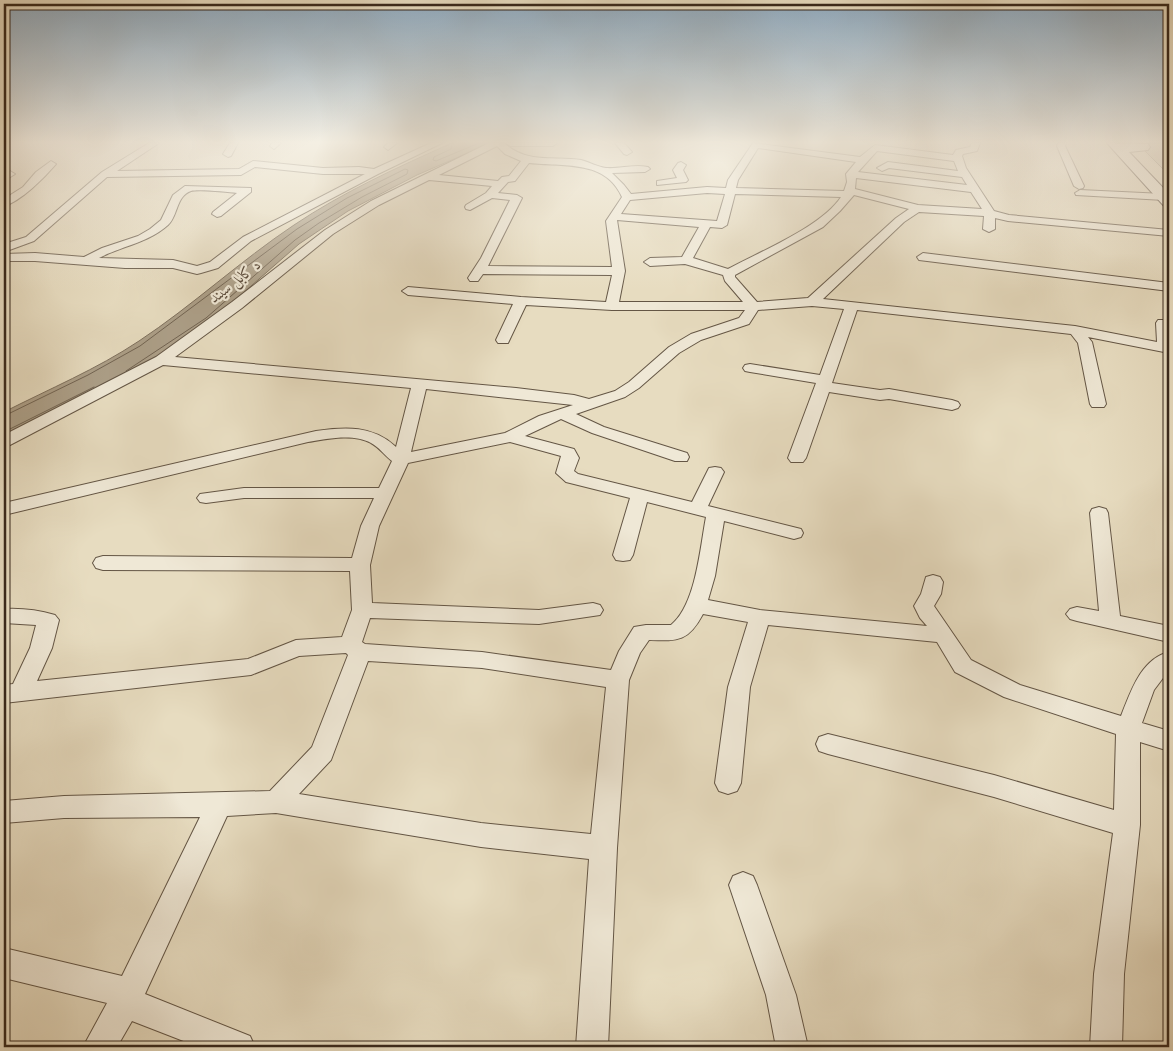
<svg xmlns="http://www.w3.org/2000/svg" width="1173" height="1051" viewBox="0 0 1173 1051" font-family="'IM FELL French Canon',Amiri,serif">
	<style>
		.green { fill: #c9bea4; stroke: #817460 }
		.water { fill: #ac9f88; stroke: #7e705d }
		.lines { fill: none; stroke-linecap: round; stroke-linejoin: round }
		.shore { stroke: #726452; stroke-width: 1 }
		.street-casing { stroke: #645645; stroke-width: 2 }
		.secondary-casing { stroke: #39291c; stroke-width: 2 }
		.street { fill: #efe8d6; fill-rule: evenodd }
		.secondary { fill: #efe8d6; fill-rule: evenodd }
		.labels { text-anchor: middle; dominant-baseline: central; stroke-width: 4.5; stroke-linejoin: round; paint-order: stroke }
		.far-water-label { font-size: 15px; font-style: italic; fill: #5c4c3c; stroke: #efe8d6 }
	</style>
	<rect width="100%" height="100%" fill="#e7dcc0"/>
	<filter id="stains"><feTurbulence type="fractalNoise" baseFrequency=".004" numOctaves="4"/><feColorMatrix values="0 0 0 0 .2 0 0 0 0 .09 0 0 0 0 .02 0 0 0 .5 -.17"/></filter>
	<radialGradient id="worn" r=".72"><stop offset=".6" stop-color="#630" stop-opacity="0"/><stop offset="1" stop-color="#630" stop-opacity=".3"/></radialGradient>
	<path class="green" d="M 1145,143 L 1169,143 L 1169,175 L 1144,150 Z"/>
	<path class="water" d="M 452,143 L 491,143 L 417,175 L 348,211 L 299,244 L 227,307 L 143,367 L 4,438 L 4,412 C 49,389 97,369 139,341 C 192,306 240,261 294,225 C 343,192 398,167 452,143 Z"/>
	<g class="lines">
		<g class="shore">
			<path d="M 452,143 L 451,149 L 434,157 L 433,160 L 436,161 L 479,143"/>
			<path d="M 4,416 L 88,375 L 140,346 L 297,229 L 347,198 L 405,169 L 408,170 L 407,174 L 362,197 L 319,223 L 295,240 L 206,318 L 126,371"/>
			<path d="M 4,432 L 94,387"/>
		</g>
		<g class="street-casing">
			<g id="street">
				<path d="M 149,143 L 159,143 L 117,171 L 239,169 L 253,161 L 323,168 L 359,167 L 374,169 L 431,143 L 442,143 L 378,174 L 251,241 L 218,268 L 201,273 L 197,274 L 173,268 L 125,268 L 35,261 L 4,261 L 4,254 L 35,253 L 84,257 L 102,248 L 138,236 L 150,229 L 161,220 L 173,195 L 185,186 L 251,188 L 251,192 L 221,216 L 217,217 L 212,214 L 213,212 L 237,193 C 228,192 198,189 191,191 C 176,196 178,216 168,225 C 148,243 122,246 99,258 L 173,260 L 197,266 L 210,262 L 243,237 L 365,174 L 323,174 L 255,167 L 241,175 L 107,177 L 34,241 L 4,252 L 4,244 L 26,237 L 102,172 Z"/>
				<path d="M 230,143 L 238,143 L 231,156 L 228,157 L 223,154 Z"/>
				<path d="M 272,143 L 281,143 L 274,149 L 270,146 Z"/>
				<path d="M 388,143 L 397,143 L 388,150 L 384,147 Z"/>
				<path d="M 489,143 L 504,143 C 527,164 553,156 581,160 C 589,162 598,167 606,168 C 620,169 635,164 648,167 L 650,169 L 645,172 L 612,173 L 624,185 L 631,194 L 707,187 L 726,188 L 728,180 L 753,143 L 860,157 L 875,145 L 953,155 L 956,150 L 970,147 L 972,143 L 980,143 L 977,151 L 963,154 L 962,156 L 966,168 L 994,211 L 1009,215 L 1169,230 L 1169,236 L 1008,221 L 995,218 L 995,229 L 989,232 L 983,229 L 984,216 L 919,212 L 904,222 L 823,299 L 1075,326 L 1157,342 L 1156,323 L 1158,320 L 1168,320 L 1169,353 L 1088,337 L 1092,342 L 1106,404 L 1104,407 L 1092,407 L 1090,404 L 1078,343 L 1071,334 L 857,310 L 832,383 L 880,390 L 889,389 L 952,400 L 958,402 L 960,405 L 958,408 L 952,410 L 889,399 L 880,400 L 829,392 L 806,458 L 803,462 L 791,462 L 788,458 L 816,383 L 750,372 L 745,371 L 743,368 L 745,365 L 750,364 L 820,375 L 844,309 L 812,306 L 758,310 L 749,324 L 701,340 L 679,353 L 639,388 L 625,397 L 576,414 L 604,427 L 687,453 L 689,457 L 687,461 L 675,461 L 592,433 L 561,419 L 525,436 L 574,449 L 579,458 L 574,471 L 578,474 L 692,502 L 709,468 L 715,467 L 721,468 L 724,472 L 708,506 L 801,529 L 803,533 L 801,537 L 794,539 L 724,521 L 715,576 L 708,600 L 760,610 L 927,626 L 920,618 L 914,606 L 921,594 L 926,577 L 933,575 L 940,577 L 943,582 L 941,594 L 934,606 L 971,660 L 1020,685 L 1121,716 C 1131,691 1141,659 1169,652 L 1169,670 L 1154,690 L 1142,723 L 1169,731 L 1169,751 L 1140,742 L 1140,825 L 1124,974 L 1122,1047 L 1090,1047 L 1094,974 L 1113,833 L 994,797 L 828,754 L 819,751 L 816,744 L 819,737 L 828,734 L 994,775 L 1114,810 L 1116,734 L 1004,697 L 955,672 L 937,642 L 768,625 L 750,687 L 741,783 L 737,791 L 728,794 L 719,791 L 715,783 L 728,687 L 748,622 L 703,614 C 688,642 678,641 649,640 L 640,653 L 629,680 L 617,848 L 608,1047 L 576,1047 L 589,859 L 481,847 L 276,813 L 227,816 L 145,994 L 250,1036 L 255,1047 L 199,1047 L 132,1021 L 117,1047 L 83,1047 L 107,1003 L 4,978 L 4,948 L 122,976 L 200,817 L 64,818 L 4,823 L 4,801 L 64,796 L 270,791 L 312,747 L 348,655 L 346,653 L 299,656 L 251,675 L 4,703 L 4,685 L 13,684 L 30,648 L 36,625 L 4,623 L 4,609 C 22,608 38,610 55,615 L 59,620 L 52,648 L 37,681 L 248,659 L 296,640 L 342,637 L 352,610 L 350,571 L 103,570 L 96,568 L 93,563 L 96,558 L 103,556 L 352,558 L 361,526 L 374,498 L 244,498 L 206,503 L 200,502 L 197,498 L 200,494 L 244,488 L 379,488 L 392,461 C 384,455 379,447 371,443 C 353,433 327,439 308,442 L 4,515 L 4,503 L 316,431 C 345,427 373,425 396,447 L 411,388 L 163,365 L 10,445 L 4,446 L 4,435 L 156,357 L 232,302 L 325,230 L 371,201 ZM 497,146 L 505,154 L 521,161 L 509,176 L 502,177 L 498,181 L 439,175 ZM 758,148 L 856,162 L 846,174 L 847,182 L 844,191 L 736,188 L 738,180 ZM 877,151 L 954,161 L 958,171 L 888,162 L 877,168 L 882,171 L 889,168 L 962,177 L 967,185 L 858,172 ZM 529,163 C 563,167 605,159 622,197 L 606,221 L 612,267 L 488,266 L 522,198 L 517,195 L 498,193 L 508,182 L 515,181 ZM 856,178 L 971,192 L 982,209 L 918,205 L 855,189 ZM 429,180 L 492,186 L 486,193 L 466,205 L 465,207 L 466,209 L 470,210 L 492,198 L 510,200 L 481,258 L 468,278 L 470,281 L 478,281 L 483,274 L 612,275 L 606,302 L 521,297 L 408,287 L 402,291 L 408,295 L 513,304 L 496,340 L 498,343 L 508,343 L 526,305 L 612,310 L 745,310 L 739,318 L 691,334 L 669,347 L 629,382 L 615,391 L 589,399 L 574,395 L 516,388 L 175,357 L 242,308 L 333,234 L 379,205 ZM 707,193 L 725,194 L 717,221 L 621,214 L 630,200 ZM 735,194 L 841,197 C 821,227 761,251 728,269 L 693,258 L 710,227 L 722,228 L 727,225 ZM 854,195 L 909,209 L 896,218 L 808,298 L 757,302 L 735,277 L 735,275 L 823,227 L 840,211 ZM 617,220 L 699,227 L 682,257 L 650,258 L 644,262 L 650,266 L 685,264 L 723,275 L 725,281 L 743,302 L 619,302 L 625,271 ZM 426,389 L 573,405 L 539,416 L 505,433 L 411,452 ZM 510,442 L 561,456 L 556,473 L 566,482 L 630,498 L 613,555 L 616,560 L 623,561 L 630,560 L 633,555 L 647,502 L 706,517 C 700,548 696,605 671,625 L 646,625 L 634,627 L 619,651 L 611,670 L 482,652 L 365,644 L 362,642 L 370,618 L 539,624 L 600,615 L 603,610 L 600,605 L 593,603 L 539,610 L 372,603 L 370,565 L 379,526 L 408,463 ZM 368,661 L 482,668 L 606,687 L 591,834 L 481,823 L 299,794 L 331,760 Z"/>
				<path d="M 506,143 L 557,143 L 553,146 L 510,146 Z"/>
				<path d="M 615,143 L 624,143 L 632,152 L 627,155 L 624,154 Z"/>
				<path d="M 1058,143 L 1066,143 L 1065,146 L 1084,186 L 1083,188 L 1079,189 L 1074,186 L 1057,146 Z"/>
				<path d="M 51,161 L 56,164 C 45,177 20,202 4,206 L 4,199 L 23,187 L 36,172 Z"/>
				<path d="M 681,162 L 686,165 L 683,170 L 688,180 L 686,182 L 657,185 L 657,181 L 677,178 L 673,170 L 678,163 Z"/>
				<path d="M 10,171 L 15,174 L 4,181 L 4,174 Z"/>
				<path d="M 1080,190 L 1164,194 L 1169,197 L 1164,200 L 1076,195 L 1075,193 Z"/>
				<path d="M 923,253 L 1169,283 L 1169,291 L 919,260 L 917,257 Z"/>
				<path d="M 1099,507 L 1106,509 L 1108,513 L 1120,616 L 1169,626 L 1169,642 L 1077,621 L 1070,619 L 1066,614 L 1070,609 L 1077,607 L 1099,611 L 1090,513 L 1092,509 Z"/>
				<path d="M 743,872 L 753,876 L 757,885 L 796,995 L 808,1047 L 776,1047 L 766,995 L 729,885 L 733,876 Z"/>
			</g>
		</g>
		<g class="secondary-casing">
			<path id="secondary" d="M 1107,143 L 1148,144 L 1150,147 L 1148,150 L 1129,152 L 1169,194 L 1169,208 L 1164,206 Z"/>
		</g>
		<use href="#street" class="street"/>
		<use href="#secondary" class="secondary"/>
	</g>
	<linearGradient id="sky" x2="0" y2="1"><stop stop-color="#90acc2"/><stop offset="0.49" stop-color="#f4efe3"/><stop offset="1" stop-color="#f4efe3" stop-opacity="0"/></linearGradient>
	<rect width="1173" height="290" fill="url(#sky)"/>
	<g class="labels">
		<g class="far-water-label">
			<text transform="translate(235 281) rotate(-38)">د کابل سيند</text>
		</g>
	</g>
	<rect width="1173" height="1051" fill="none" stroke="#e7dcc0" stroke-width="20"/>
	<rect x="5" y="5" width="1163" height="1041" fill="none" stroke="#39291c" stroke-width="2.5"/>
	<rect x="10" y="10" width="1153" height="1031" fill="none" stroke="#39291c"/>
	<rect width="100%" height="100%" filter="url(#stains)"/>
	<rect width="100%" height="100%" fill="url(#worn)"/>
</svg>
